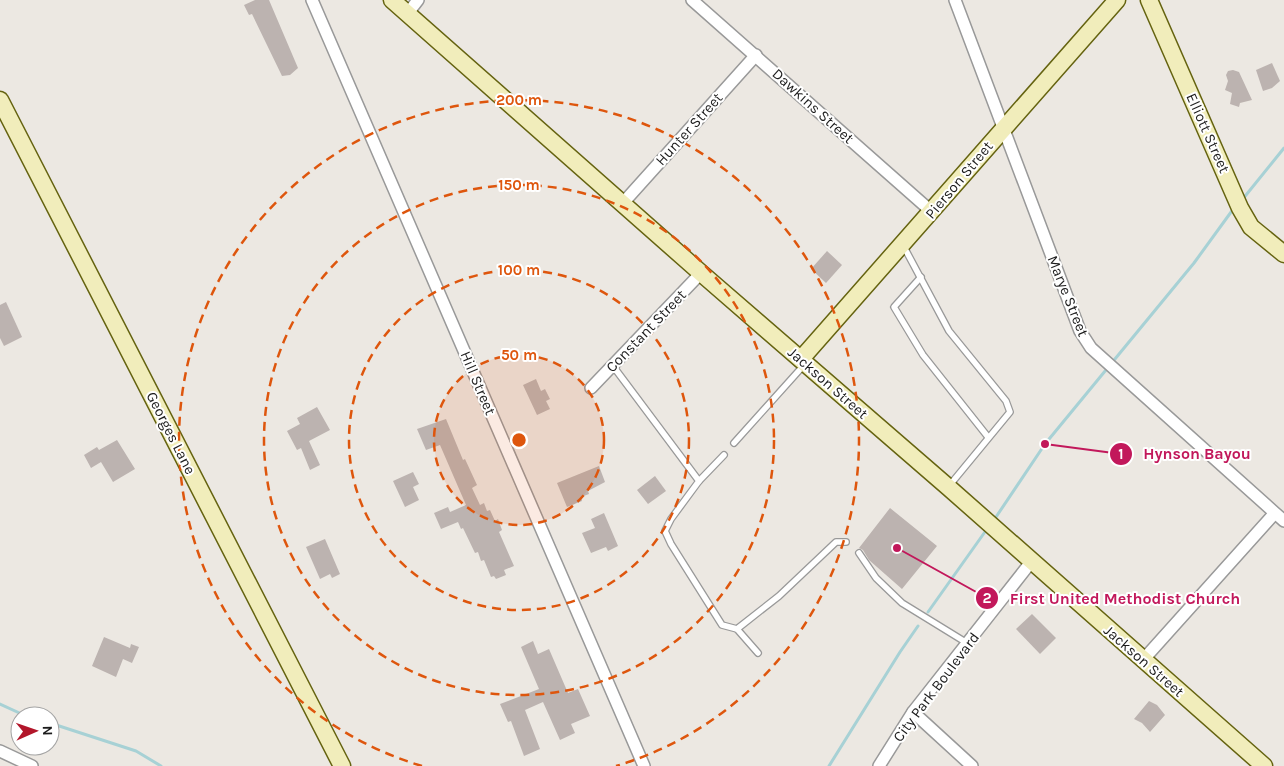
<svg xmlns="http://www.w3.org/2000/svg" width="1284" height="766" viewBox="0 0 1284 766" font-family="Karla,sans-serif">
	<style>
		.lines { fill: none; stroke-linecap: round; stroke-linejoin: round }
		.stream { stroke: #a7d1d5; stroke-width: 3 }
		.building { fill: #bcb3b0 }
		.lane-casing { stroke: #999; stroke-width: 8 }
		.street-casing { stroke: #999; stroke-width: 14 }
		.secondary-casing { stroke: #656310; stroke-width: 19 }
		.lane { stroke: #fff; stroke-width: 5.5 }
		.street { stroke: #fff; stroke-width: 11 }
		.secondary { stroke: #f1edbb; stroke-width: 16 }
		.ring { fill: none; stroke: #de560d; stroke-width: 2.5; stroke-dasharray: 9 6 }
		.labels { text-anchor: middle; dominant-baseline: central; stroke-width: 4; stroke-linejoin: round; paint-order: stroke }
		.street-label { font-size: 15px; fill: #1c1c1c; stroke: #fff }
		.centre { fill: #de560d; stroke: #fff; stroke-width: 2.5 }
		.ring-label { font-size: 15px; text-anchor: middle; font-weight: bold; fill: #de560d; stroke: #fff; stroke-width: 4; stroke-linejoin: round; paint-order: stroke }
		.leader { fill: none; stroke: #c2185b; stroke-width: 2 }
		.callout-dot { fill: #c2185b; stroke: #fff; stroke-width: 2 }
		.mark-label { font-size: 15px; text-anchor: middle; font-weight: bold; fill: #fff }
		.callout-label { font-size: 16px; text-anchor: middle; font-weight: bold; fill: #c2185b; stroke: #fff; stroke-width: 4; stroke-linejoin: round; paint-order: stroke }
	</style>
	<rect width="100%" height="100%" fill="#ece8e2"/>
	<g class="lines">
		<g class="stream">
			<path d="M 1242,200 L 1284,148"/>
			<path d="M 994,520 L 1045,444 L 1194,263 L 1234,208"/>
			<path d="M 928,612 L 987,529"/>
			<path d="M 0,704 L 26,716"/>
			<path d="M 50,723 L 136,751 L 161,766"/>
			<path d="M 829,766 L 900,652 L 918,626"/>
		</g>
	</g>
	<g class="building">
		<path d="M 255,0 L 269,0 L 298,68 L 290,75 L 282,76 L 252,14 L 249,15 L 244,5 Z"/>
		<path d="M 1272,63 L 1280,81 L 1272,88 L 1263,91 L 1256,70 Z"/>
		<path d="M 1233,70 L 1239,72 L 1252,100 L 1240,103 L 1239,107 L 1230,104 L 1232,93 L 1225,90 L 1228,81 L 1226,75 L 1228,71 Z"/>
		<path d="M 827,251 L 842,265 L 826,283 L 811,269 Z"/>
		<path d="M 6,302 L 22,337 L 4,346 L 0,338 L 0,305 Z"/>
		<path d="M 536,379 L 541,391 L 545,389 L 550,399 L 546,401 L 550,409 L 537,415 L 523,385 Z"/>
		<path d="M 317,407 L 330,430 L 309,441 L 320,465 L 310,470 L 301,448 L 297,450 L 287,431 L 300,424 L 297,418 Z"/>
		<path d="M 446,419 L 463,460 L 465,459 L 477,485 L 472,488 L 480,505 L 484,503 L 487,511 L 490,510 L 495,521 L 498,519 L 502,530 L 499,532 L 514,566 L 504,570 L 506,575 L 496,579 L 494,576 L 491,577 L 484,560 L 481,561 L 478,552 L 475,553 L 463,528 L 461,529 L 458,522 L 441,529 L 434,513 L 448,507 L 450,512 L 466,505 L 440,445 L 426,450 L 417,429 Z"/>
		<path d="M 117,440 L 135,469 L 113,482 L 101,462 L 91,468 L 84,455 L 97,447 L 99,450 Z"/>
		<path d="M 599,466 L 605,482 L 588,491 L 589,494 L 581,497 L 582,501 L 567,507 L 557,483 Z"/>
		<path d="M 413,472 L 419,484 L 413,487 L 419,500 L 405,507 L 393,481 Z"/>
		<path d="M 655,476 L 666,491 L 648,504 L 637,490 Z"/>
		<path d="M 890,508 L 937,546 L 902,589 L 869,560 L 863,550 L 859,548 Z"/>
		<path d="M 604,513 L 618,546 L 608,551 L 606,547 L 591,553 L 582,533 L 595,528 L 591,519 Z"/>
		<path d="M 325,539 L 340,574 L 332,578 L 330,574 L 320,579 L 306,547 Z"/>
		<path d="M 1032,614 L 1056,638 L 1040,654 L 1016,629 Z"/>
		<path d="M 104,637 L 130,648 L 131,644 L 139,647 L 132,663 L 123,659 L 116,677 L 92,666 Z"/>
		<path d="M 533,641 L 538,654 L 549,649 L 568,693 L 578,689 L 590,716 L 571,724 L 575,733 L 560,740 L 543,702 L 525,710 L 540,749 L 524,756 L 511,721 L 508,722 L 500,704 L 539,689 L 521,647 Z"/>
		<path d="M 1149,701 L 1157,705 L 1165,715 L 1150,732 L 1142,723 L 1134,719 Z"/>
	</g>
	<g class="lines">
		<g class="lane-casing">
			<g id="lane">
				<path d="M 904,247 L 949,331 L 1006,401 L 1010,412 L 949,486"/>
				<path d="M 921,277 L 894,307 L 923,355 L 988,437"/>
				<path d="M 613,366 L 699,481 L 671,519 L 665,531 L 671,544 L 722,625 L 737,629 L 758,653"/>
				<path d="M 734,443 L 804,365"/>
				<path d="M 699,481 L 724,455"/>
				<path d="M 859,553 L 876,578 L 902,603 L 967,643"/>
				<path d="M 737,629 L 779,596 L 836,542 L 846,542"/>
			</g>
		</g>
		<g class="street-casing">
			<g id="street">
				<path d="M 312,0 L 644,766"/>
				<path d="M 692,0 L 932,212"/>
				<path d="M 955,0 L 1080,331 L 1091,348 L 1284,521"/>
				<path d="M 408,13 L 418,0"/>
				<path d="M 623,203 L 756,55"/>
				<path d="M 591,388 L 701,273"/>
				<path d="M 1143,660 L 1274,514"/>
				<path d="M 913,712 L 972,766"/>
				<path d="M 0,751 L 32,766"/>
				<path d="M 879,766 L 913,712 L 1031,562"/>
			</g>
		</g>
		<g class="secondary-casing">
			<g id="secondary">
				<path d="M 392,0 L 701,273 L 948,487 L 1264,766"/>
				<path d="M 1149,0 L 1240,208 L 1251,227 L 1284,254"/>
				<path d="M 0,100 L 342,766"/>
				<path d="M 801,359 C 907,240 1011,119 1117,0"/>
			</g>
		</g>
		<use href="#lane" class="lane"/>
		<use href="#street" class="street"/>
		<use href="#secondary" class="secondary"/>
	</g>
	<circle cx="519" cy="440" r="85" fill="#de560d" fill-opacity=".12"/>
	<g class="ring">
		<circle cx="519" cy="440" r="85"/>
		<circle cx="519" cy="440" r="170"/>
		<circle cx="519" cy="440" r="255"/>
		<path d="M422 766A340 340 0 1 1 616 766"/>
	</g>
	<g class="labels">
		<g class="street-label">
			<text transform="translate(813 106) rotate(42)">Dawkins Street</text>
			<text transform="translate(689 129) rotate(-48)">Hunter Street</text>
			<text transform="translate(1208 133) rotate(66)">Elliott Street</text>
			<text transform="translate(959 180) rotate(-50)">Pierson Street</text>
			<text transform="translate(1068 296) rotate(68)">Marye Street</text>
			<text transform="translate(646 331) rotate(-46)">Constant Street</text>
			<text transform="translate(478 383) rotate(67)">Hill Street</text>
			<text transform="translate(828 383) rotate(41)">Jackson Street</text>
			<text transform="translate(171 433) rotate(63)">Georges Lane</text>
			<text transform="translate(1144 661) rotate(41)">Jackson Street</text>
			<text transform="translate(936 687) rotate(-53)">City Park Boulevard</text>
		</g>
	</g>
	<circle cx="519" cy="440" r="8" class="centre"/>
	<g class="ring-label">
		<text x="519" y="105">200 m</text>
		<text x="519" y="190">150 m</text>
		<text x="519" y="275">100 m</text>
		<text x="519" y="360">50 m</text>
	</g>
	<path class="leader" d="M1045 444L1121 454M897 548L987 598"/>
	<g class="callout-dot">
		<circle cx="1045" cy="444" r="5"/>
		<circle cx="897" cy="548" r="5"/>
		<circle cx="1121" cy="454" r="12"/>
		<circle cx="987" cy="598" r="12"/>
	</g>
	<g class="mark-label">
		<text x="1121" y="459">1</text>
		<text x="987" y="603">2</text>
	</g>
	<g class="callout-label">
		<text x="1197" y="459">Hynson Bayou</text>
		<text x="1125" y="604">First United Methodist Church</text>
	</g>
	<g transform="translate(35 731) rotate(88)"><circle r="24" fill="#ffffff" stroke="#a4a4a4"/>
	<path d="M0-4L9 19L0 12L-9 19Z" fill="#b2162a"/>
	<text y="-8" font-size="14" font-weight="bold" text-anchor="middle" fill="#1c1c1c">N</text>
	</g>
</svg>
